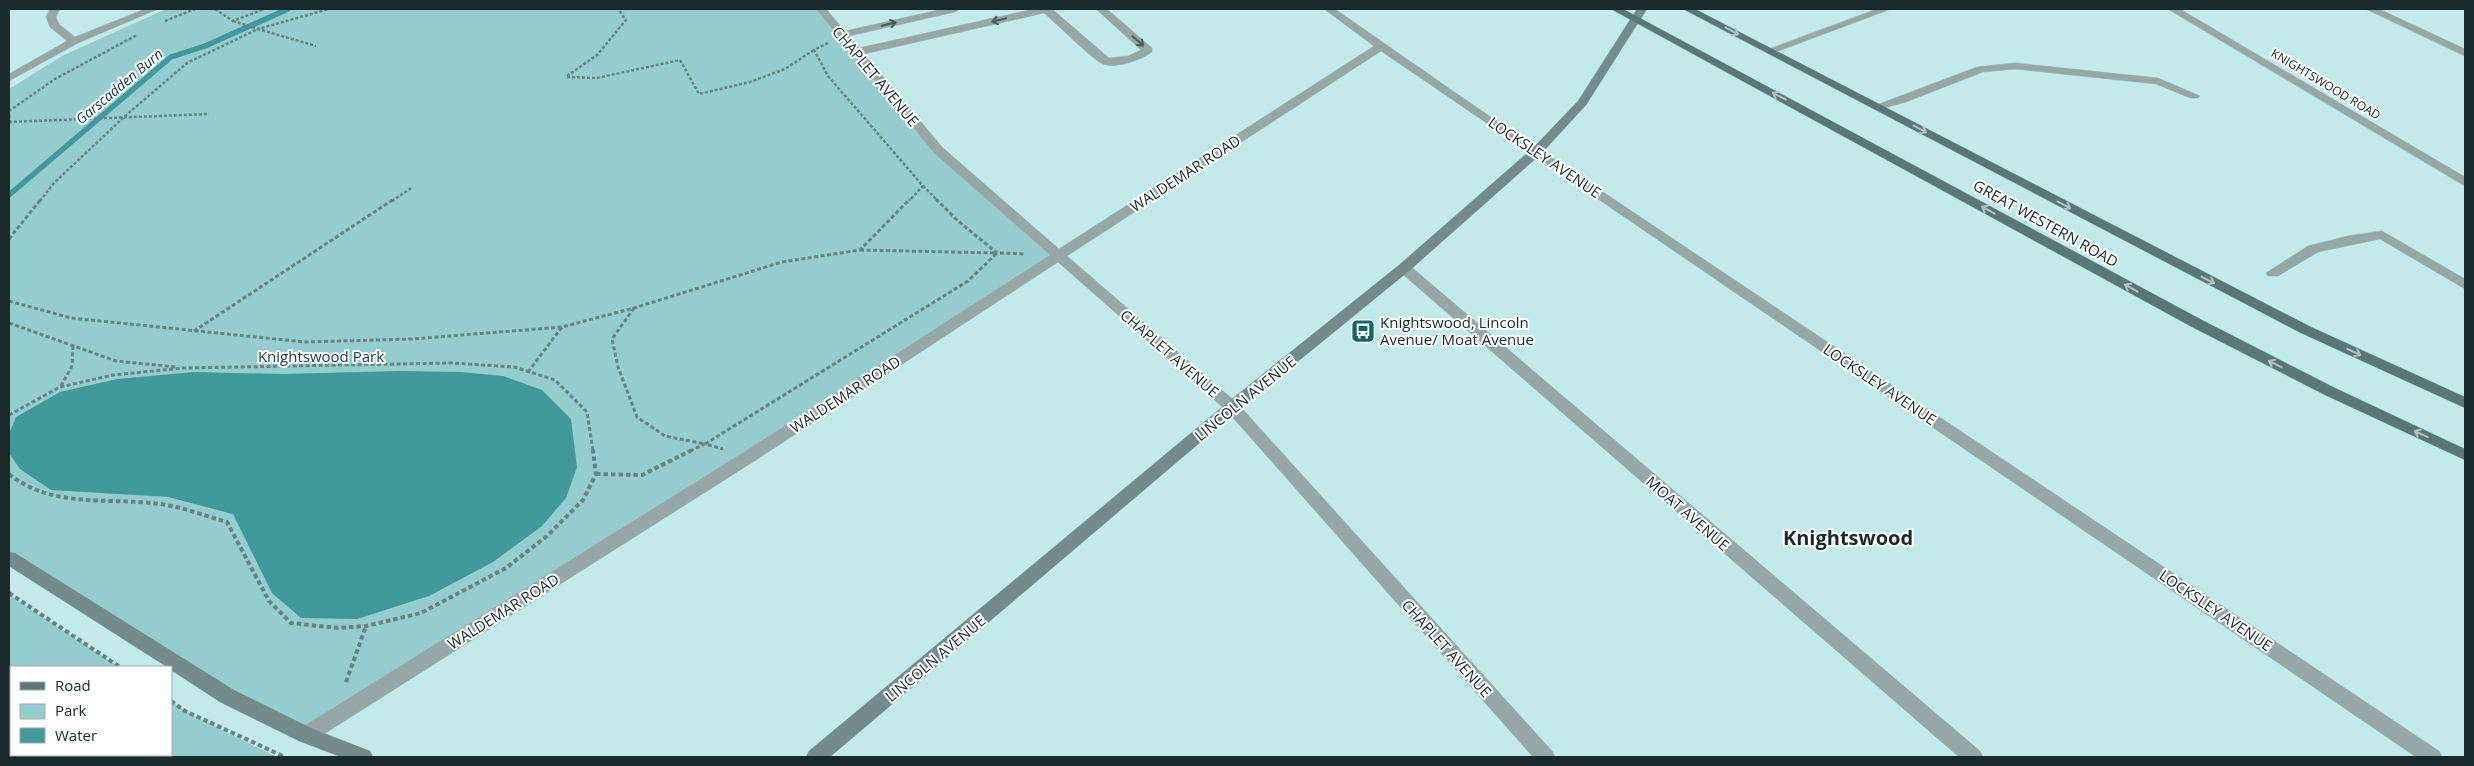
<svg xmlns="http://www.w3.org/2000/svg" width="2474" height="766" viewBox="0 0 2474 766" font-family="'Open Sans',sans-serif">
	<style>
		.green { fill: #95ccce }
		.water { fill: #41999c }
		.lines { fill: none; stroke-linecap: round; stroke-linejoin: round }
		.stream { stroke: #41999c; stroke-width: 5.5 }
		.lane-casing { stroke: #a4c7c8; stroke-width: 1 }
		.street-casing { stroke: #a4c7c8; stroke-width: 1 }
		.secondary-casing { stroke: #a4c7c8; stroke-width: 1 }
		.primary-casing { stroke: #a4c7c8; stroke-width: 1 }
		.path-far2 { stroke: #688383; stroke-width: 2.5; stroke-dasharray: 3 2; stroke-linecap: butt }
		.path-far1 { stroke: #688383; stroke-width: 3; stroke-dasharray: 4 2.5; stroke-linecap: butt }
		.path { stroke: #688383; stroke-width: 4; stroke-dasharray: 4.5 3; stroke-linecap: butt }
		.lane { fill: #97a7a8; fill-rule: evenodd }
		.street { fill: #97a7a8; fill-rule: evenodd }
		.secondary { fill: #738b8c; fill-rule: evenodd }
		.primary { fill: #597778; fill-rule: evenodd }
		.oneway { stroke: #4c5c5c }
		.oneway2 { stroke: #b4c2c2 }
		.labels { text-anchor: middle; dominant-baseline: central; stroke-width: 4; stroke-linejoin: round; paint-order: stroke }
		.far-street-label { font-size: 12px; fill: #1a2a2a; stroke: #fff }
		.far-water-label { font-size: 14px; font-style: italic; fill: #0e383a; stroke: #fff }
		.street-label { font-size: 15px; fill: #1a2a2a; stroke: #fff }
		.poi-label { font-size: 15px; fill: #1a2a2a; stroke: #fff; text-anchor: start }
		.park-label { font-size: 15px; fill: #1b4345; stroke: #fff }
		.district-label { font-size: 20px; font-weight: bold; fill: #1a2a2a; stroke: #fff }
	</style>
	<rect width="100%" height="100%" fill="#c2eaeb"/>
	<g class="green">
		<path d="M 166,9 L 821,9 L 938,150 L 1059,255 L 306,735 L 227,696 L 9,558 L 9,89 L 64,55 Z"/>
		<path d="M 9,595 L 119,667 L 11,667 L 11,755 L 171,755 L 171,701 L 196,717 L 277,757 L 9,757 Z"/>
	</g>
	<path class="water" d="M 399,371 L 461,372 L 503,376 L 542,390 L 571,419 L 577,467 L 566,498 L 542,526 L 493,562 L 429,596 L 357,619 L 301,618 L 272,593 L 233,514 L 168,497 L 51,490 L 20,469 L 9,453 L 9,434 L 16,417 L 60,392 L 117,379 L 194,372 L 283,374 Z"/>
	<g class="lines">
		<path class="stream" d="M 9,195 L 171,57 L 205,46 L 288,9"/>
		<g class="lane-casing">
			<g id="lane">
				<path d="M 2015,63 L 2158,78 L 2200,96 L 2198,98 L 2190,98 L 2156,84 L 2015,69 L 1983,72 L 1906,102 L 1877,110 L 1871,107 L 1977,67 Z"/>
				<path d="M 2382,231 L 2465,279 L 2465,289 L 2380,239 L 2318,252 L 2278,276 L 2268,276 L 2266,273 L 2308,246 L 2348,236 Z"/>
			</g>
		</g>
		<g class="street-casing">
			<g id="street">
				<path d="M 50,9 L 60,9 L 56,17 L 59,24 L 75,37 L 145,9 L 158,9 L 78,43 L 9,81 L 9,74 L 67,41 L 50,27 L 46,17 Z"/>
				<path d="M 816,9 L 826,9 L 845,31 L 943,9 L 960,9 L 955,12 L 849,36 L 859,48 L 1034,9 L 1052,9 L 1109,58 L 1128,56 L 1141,50 L 1096,9 L 1107,9 L 1152,48 L 1152,52 C 1141,60 1117,69 1103,64 C 1093,60 1055,22 1044,13 L 864,54 L 942,147 L 1059,249 L 1374,46 L 1324,9 L 1335,9 L 1476,107 L 2439,751 L 2442,757 L 2416,757 L 1381,51 L 1067,256 L 1237,403 L 1552,751 L 1555,757 L 1533,757 L 1227,411 L 1058,262 L 756,460 L 313,741 L 306,743 L 299,741 L 296,735 L 299,729 L 744,452 L 1050,255 L 934,153 Z"/>
				<path d="M 1877,9 L 1891,9 L 1773,53 L 1769,54 L 1764,51 Z"/>
				<path d="M 2168,9 L 2180,9 L 2465,177 L 2465,186 Z"/>
				<path d="M 2366,9 L 2379,9 L 2465,49 L 2465,56 Z"/>
				<path d="M 1404,264 L 1409,265 L 1980,751 L 1983,757 L 1959,757 L 1399,271 L 1397,268 Z"/>
			</g>
		</g>
		<g class="secondary-casing">
			<g id="secondary">
				<path d="M 1637,9 L 1647,9 L 1586,105 L 1541,154 L 1409,271 L 1237,411 L 830,757 L 806,757 L 809,751 L 1227,403 L 1399,265 L 1533,148 L 1578,101 Z"/>
				<path d="M 9,552 L 15,553 L 234,690 L 313,729 L 370,751 L 373,757 L 341,757 L 299,741 L 220,702 L 171,670 L 171,667 L 167,667 L 9,566 Z"/>
			</g>
		</g>
		<g class="primary-casing">
			<g id="primary">
				<path d="M 1611,9 L 1623,9 L 2202,320 L 2335,388 L 2465,449 L 2465,460 L 2325,395 L 2192,327 Z"/>
				<path d="M 1683,9 L 1695,9 L 2311,327 L 2465,397 L 2465,408 L 2301,333 Z"/>
			</g>
		</g>
		<g class="path-far2">
			<path d="M 215,9 L 233,21 L 264,9"/>
			<path d="M 165,21 L 195,9"/>
			<path d="M 233,21 L 258,29 L 329,9"/>
			<path d="M 828,43 L 814,50 L 828,76 L 923,186 L 909,201"/>
			<path d="M 567,76 L 597,55 L 626,20 L 618,9"/>
			<path d="M 567,77 L 597,78 L 680,60 L 699,94 L 750,82 L 785,69 L 814,50"/>
			<path d="M 9,111 L 55,79 L 137,35"/>
			<path d="M 9,115 L 10,122"/>
			<path d="M 9,122 L 209,114"/>
			<path d="M 923,186 L 938,201"/>
			<path d="M 40,201 L 54,183 L 124,117 L 187,63 L 258,29 L 316,46"/>
			<path d="M 392,201 L 413,187"/>
		</g>
		<g class="path-far1">
			<path d="M 936,199 L 958,221 L 997,253 L 1026,254"/>
			<path d="M 9,239 L 41,199"/>
			<path d="M 860,250 L 997,253"/>
			<path d="M 9,301 L 71,318 L 305,342 L 412,339 L 562,327 L 634,308 L 782,262 L 860,250 L 910,199"/>
			<path d="M 634,308 L 612,339 L 618,367 L 637,417 L 665,436 L 705,444 L 968,281 L 997,253"/>
			<path d="M 9,323 L 116,361 L 176,367"/>
			<path d="M 194,331 L 394,199"/>
			<path d="M 528,372 L 562,327"/>
			<path d="M 61,386 L 72,366 L 73,346"/>
			<path d="M 9,415 L 60,387 L 113,375 L 184,368 L 452,363 L 514,367 L 555,380 L 587,412 L 593,451"/>
			<path d="M 690,451 L 705,444 L 723,449"/>
		</g>
		<g class="path">
			<path d="M 9,474 C 52,509 109,497 160,504 C 183,507 205,516 227,522 L 269,601 L 291,623 L 338,628 L 366,626 L 421,613 L 506,568 L 547,536 L 583,500 L 596,474 L 593,450"/>
			<path d="M 596,474 L 642,475 L 692,450"/>
			<path d="M 9,593 L 120,667"/>
			<path d="M 346,682 L 366,626"/>
			<path d="M 171,701 L 185,711 L 285,757"/>
		</g>
		<use href="#lane" class="lane"/>
		<use href="#street" class="street"/>
		<use href="#secondary" class="secondary"/>
		<use href="#primary" class="primary"/>
	</g>
	<defs><path id="oneway-shaft" d="M-6 0H5M1.5-3L5.5 0L1.5 3" fill="none" stroke-width="1.6" stroke-linecap="round" stroke-linejoin="round" transform="scale(1.25)"/></defs>
	<g class="oneway">
		<use href="#oneway-shaft" transform="translate(999 20) rotate(167)"/>
		<use href="#oneway-shaft" transform="translate(889 24) rotate(-13)"/>
		<use href="#oneway-shaft" transform="translate(1138 41) rotate(41)"/>
	</g>
	<g class="oneway2">
		<use href="#oneway-shaft" transform="translate(1732 31) rotate(28)"/>
		<use href="#oneway-shaft" transform="translate(1779 96) rotate(-152)"/>
		<use href="#oneway-shaft" transform="translate(1920 129) rotate(28)"/>
		<use href="#oneway-shaft" transform="translate(2064 205) rotate(28)"/>
		<use href="#oneway-shaft" transform="translate(1988 210) rotate(-151)"/>
		<use href="#oneway-shaft" transform="translate(2208 280) rotate(27)"/>
		<use href="#oneway-shaft" transform="translate(2131 288) rotate(-151)"/>
		<use href="#oneway-shaft" transform="translate(2354 352) rotate(25)"/>
		<use href="#oneway-shaft" transform="translate(2275 364) rotate(-153)"/>
		<use href="#oneway-shaft" transform="translate(2421 434) rotate(-155)"/>
	</g>
	<defs>
		<g id="bus-square" transform="scale(1.25)"><rect x="-9" y="-9" width="18" height="18" rx="4" fill="#156467" stroke="#fff"/><path d="M-5-6H5V4H4V6H2V4H-2V6H-4V4H-5ZM-3.5-4V0h7V-4ZM-3.5 1.2v1.5H-2V1.2ZM2 1.2v1.5H3.5V1.2Z" fill="#fff"/></g>
	</defs>
	<g fill-rule="evenodd">
		<use href="#bus-square" x="1363" y="331"/>
	</g>
	<g class="labels">
		<g class="far-street-label">
			<text transform="translate(2326 84) rotate(31)">KNIGHTSWOOD ROAD</text>
		</g>
		<g class="far-water-label">
			<text transform="translate(119 86) rotate(-40)">Garscadden Burn</text>
		</g>
		<g class="street-label">
			<text transform="translate(876 76) rotate(50)">CHAPLET AVENUE</text>
			<text transform="translate(1545 157) rotate(34)">LOCKSLEY AVENUE</text>
			<text transform="translate(1185 173) rotate(-33)">WALDEMAR ROAD</text>
			<text transform="translate(2046 223) rotate(29)">GREAT WESTERN ROAD</text>
			<text transform="translate(1170 353) rotate(41)">CHAPLET AVENUE</text>
			<text transform="translate(1880 384) rotate(34)">LOCKSLEY AVENUE</text>
			<text transform="translate(845 394) rotate(-33)">WALDEMAR ROAD</text>
			<text transform="translate(1245 398) rotate(-39)">LINCOLN AVENUE</text>
			<text transform="translate(1688 513) rotate(41)">MOAT AVENUE</text>
			<text transform="translate(2216 610) rotate(34)">LOCKSLEY AVENUE</text>
			<text transform="translate(503 611) rotate(-32)">WALDEMAR ROAD</text>
			<text transform="translate(1447 648) rotate(48)">CHAPLET AVENUE</text>
			<text transform="translate(935 658) rotate(-40)">LINCOLN AVENUE</text>
		</g>
		<g class="poi-label">
			<text x="1380" y="322">Knightswood, Lincoln<tspan x="1380" dy="17">Avenue/ Moat Avenue</tspan></text>
		</g>
		<g class="park-label">
			<text x="321" y="356">Knightswood Park</text>
		</g>
		<g class="district-label">
			<text x="1848" y="537">Knightswood</text>
		</g>
	</g>
	<rect width="2474" height="766" fill="none" stroke="#1a2a2a" stroke-width="20"/>
	<rect x="10" y="666" width="162" height="90" fill="#ffffff" stroke="#a3aaaa"/>
	<rect x="20" y="682" width="25" height="8" fill="#597778" stroke="#a3aaaa"/>
	<text x="55" y="691" font-size="15" fill="#1a2a2a">Road</text>
	<rect x="20" y="704" width="25" height="15" fill="#95ccce" stroke="#a3aaaa"/>
	<text x="55" y="716" font-size="15" fill="#1a2a2a">Park</text>
	<rect x="20" y="728" width="25" height="15" fill="#41999c" stroke="#a3aaaa"/>
	<text x="55" y="741" font-size="15" fill="#1a2a2a">Water</text>
</svg>
